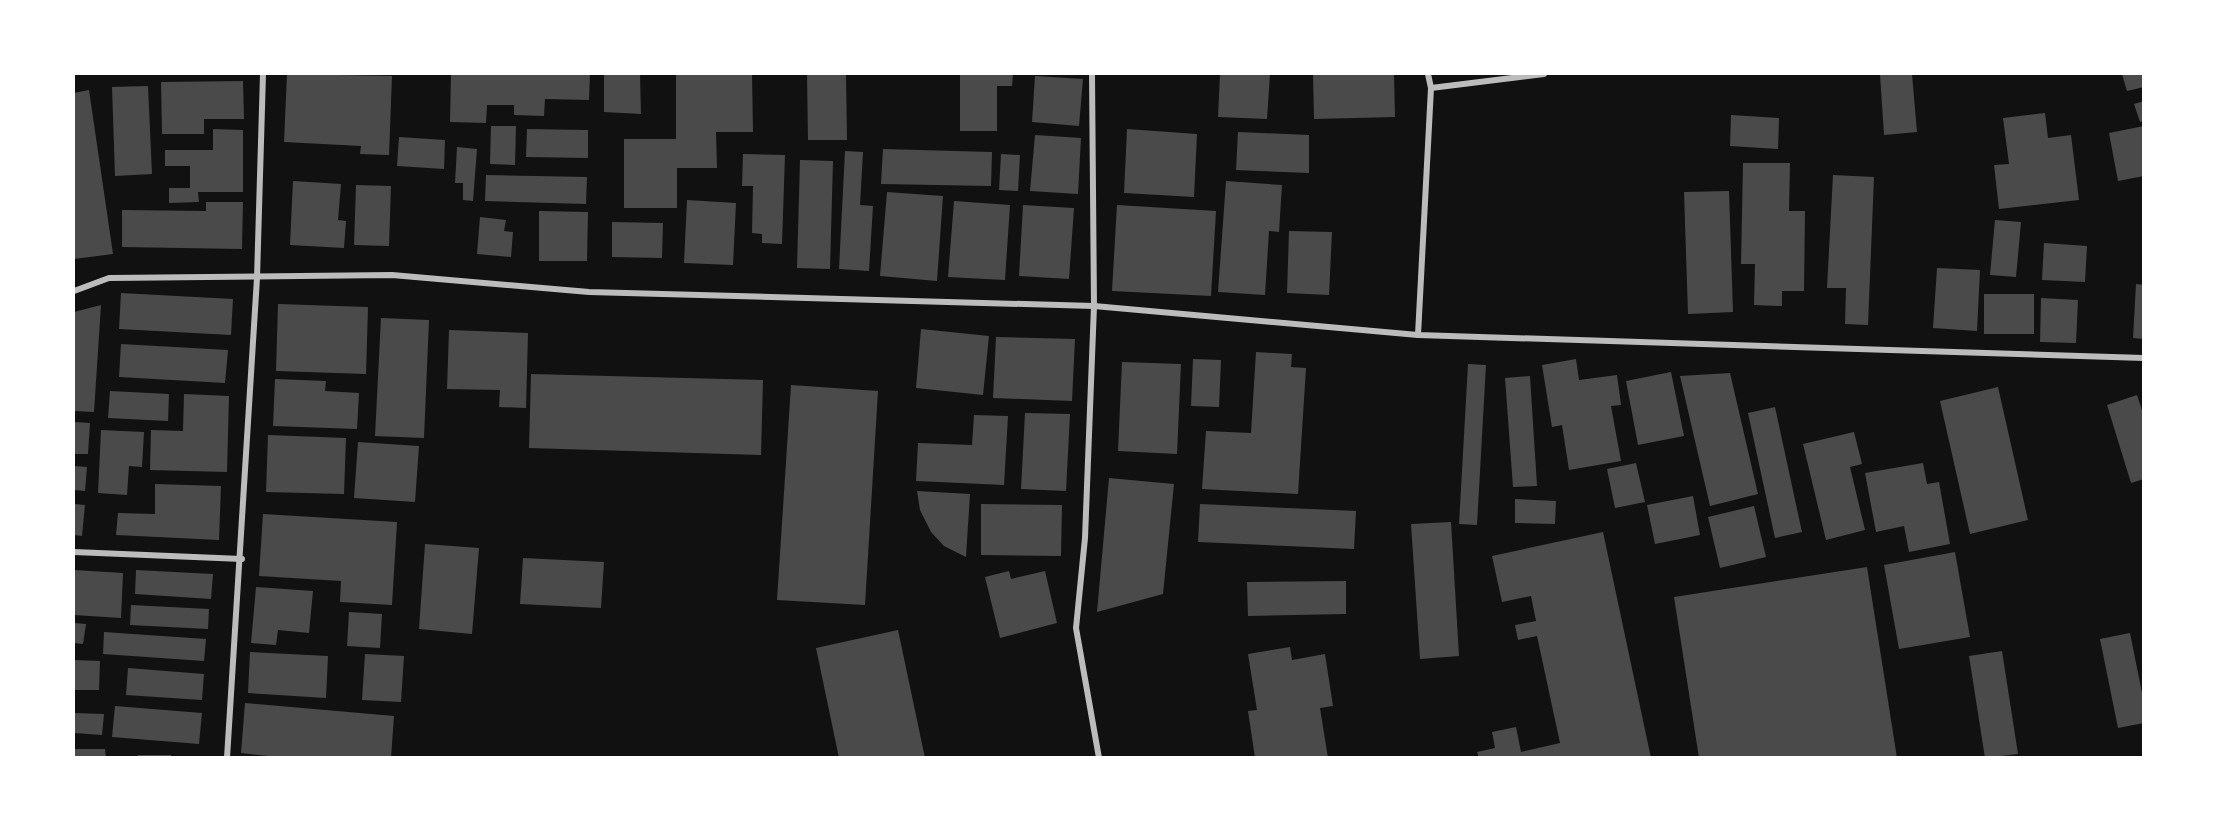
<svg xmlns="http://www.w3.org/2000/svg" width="2217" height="831" viewBox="0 0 2217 831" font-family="'Crimson Pro',serif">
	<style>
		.building { fill: #4a4a4a }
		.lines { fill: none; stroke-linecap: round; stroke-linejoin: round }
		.minor { stroke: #bcbcbc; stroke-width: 6 }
	</style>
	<rect width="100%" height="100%" fill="#111"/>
	<g class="building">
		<path d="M 287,74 L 392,76 L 389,155 L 360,154 L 361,146 L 284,142 Z"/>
		<path d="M 451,74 L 590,74 L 589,100 L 545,99 L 544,116 L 514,115 L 514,105 L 487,105 L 486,123 L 450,122 Z"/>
		<path d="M 604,74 L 640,74 L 641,114 L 604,112 Z"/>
		<path d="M 676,74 L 752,74 L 753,132 L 716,132 L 717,168 L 677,168 L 677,208 L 624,208 L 624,139 L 676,139 Z"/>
		<path d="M 807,74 L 846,74 L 847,140 L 808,140 Z"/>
		<path d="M 960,74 L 1013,74 L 1012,86 L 997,86 L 997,131 L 960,131 Z"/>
		<path d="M 1220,74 L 1270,74 L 1267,119 L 1218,117 Z"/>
		<path d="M 1313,74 L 1394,74 L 1395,117 L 1314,119 Z"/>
		<path d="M 1880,74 L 1912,74 L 1917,132 L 1884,135 Z"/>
		<path d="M 2122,74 L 2144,74 L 2144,87 L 2127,91 Z"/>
		<path d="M 1035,76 L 1083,79 L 1079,126 L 1032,122 Z"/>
		<path d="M 243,81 L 244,119 L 204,119 L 204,134 L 162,134 L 161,82 Z"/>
		<path d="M 148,86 L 152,174 L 115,176 L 112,87 Z"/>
		<path d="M 89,90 L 113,254 L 74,259 L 74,93 Z"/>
		<path d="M 2144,101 L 2144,121 L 2140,122 L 2134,104 Z"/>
		<path d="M 2045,113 L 2048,138 L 2071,135 L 2079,200 L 1999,209 L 1994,165 L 2009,164 L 2003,118 Z"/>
		<path d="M 1731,115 L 1779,118 L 1778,149 L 1730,146 Z"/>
		<path d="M 491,126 L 516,126 L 515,165 L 490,164 Z"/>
		<path d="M 2144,126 L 2144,176 L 2118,181 L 2109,133 Z"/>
		<path d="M 213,129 L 243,130 L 243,192 L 198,192 L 199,202 L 169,203 L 169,188 L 190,188 L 190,166 L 165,166 L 165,150 L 213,150 Z"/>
		<path d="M 527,129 L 588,130 L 588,158 L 526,157 Z"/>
		<path d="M 1127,129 L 1197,134 L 1194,197 L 1124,193 Z"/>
		<path d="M 1238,132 L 1309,135 L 1309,173 L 1236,170 Z"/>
		<path d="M 1035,135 L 1081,138 L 1078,194 L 1030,191 Z"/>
		<path d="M 399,137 L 445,140 L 444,169 L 397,166 Z"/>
		<path d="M 457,147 L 477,149 L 473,201 L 463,200 L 463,183 L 455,183 Z"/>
		<path d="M 883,149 L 992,152 L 991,186 L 881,184 Z"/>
		<path d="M 845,151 L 863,152 L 860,205 L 873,206 L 869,271 L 839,269 Z"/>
		<path d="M 743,154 L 785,155 L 782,244 L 762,243 L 762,234 L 752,233 L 753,186 L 742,186 Z"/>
		<path d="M 1001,154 L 1020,155 L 1018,191 L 999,190 Z"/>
		<path d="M 800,160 L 833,161 L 830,269 L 797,268 Z"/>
		<path d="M 1743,163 L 1790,163 L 1789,211 L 1805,211 L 1804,291 L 1782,291 L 1782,306 L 1754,305 L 1755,264 L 1741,264 Z"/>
		<path d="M 486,175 L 587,177 L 586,204 L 485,201 Z"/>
		<path d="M 1833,175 L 1874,177 L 1868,325 L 1845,324 L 1846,288 L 1827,288 Z"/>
		<path d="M 293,181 L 341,184 L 338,220 L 346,221 L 344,248 L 290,245 Z"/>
		<path d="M 1226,181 L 1282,185 L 1279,232 L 1269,231 L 1265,295 L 1218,292 Z"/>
		<path d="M 356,185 L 391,186 L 389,246 L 354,245 Z"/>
		<path d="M 1729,191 L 1733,312 L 1688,314 L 1684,192 Z"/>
		<path d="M 887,192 L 943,196 L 937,281 L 880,276 Z"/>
		<path d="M 687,200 L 736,203 L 733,265 L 684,263 Z"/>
		<path d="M 954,201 L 1010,205 L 1005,280 L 948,277 Z"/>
		<path d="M 206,202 L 243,202 L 242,249 L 122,247 L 122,210 L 206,211 Z"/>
		<path d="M 1023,205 L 1074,208 L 1069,279 L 1019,276 Z"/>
		<path d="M 1117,205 L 1216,211 L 1211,296 L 1112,291 Z"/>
		<path d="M 539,211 L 588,212 L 587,261 L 539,261 Z"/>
		<path d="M 480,217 L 506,220 L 504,231 L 513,232 L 511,257 L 477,254 Z"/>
		<path d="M 1995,220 L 2021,222 L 2016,277 L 1990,275 Z"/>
		<path d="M 612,222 L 663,223 L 662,258 L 612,257 Z"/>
		<path d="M 1289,231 L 1332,232 L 1329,295 L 1287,293 Z"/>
		<path d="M 2044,243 L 2087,246 L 2085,282 L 2042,280 Z"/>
		<path d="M 1937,268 L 1980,270 L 1977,331 L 1933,328 Z"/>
		<path d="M 2136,284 L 2144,285 L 2144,339 L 2133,338 Z"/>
		<path d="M 121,293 L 233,299 L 231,335 L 119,329 Z"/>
		<rect x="1984" y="294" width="50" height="40"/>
		<path d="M 2041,298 L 2078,300 L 2076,343 L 2040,342 Z"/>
		<path d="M 278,304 L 368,307 L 366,374 L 276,371 Z"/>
		<path d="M 101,305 L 94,412 L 74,411 L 74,312 Z"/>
		<path d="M 381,318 L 429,320 L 424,438 L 375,436 Z"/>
		<path d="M 921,329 L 989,336 L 983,395 L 916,388 Z"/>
		<path d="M 449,330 L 528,333 L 526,408 L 499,407 L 500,390 L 447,389 Z"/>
		<path d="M 996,337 L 1075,339 L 1072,401 L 993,398 Z"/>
		<path d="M 121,344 L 228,350 L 225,383 L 119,377 Z"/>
		<path d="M 1256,352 L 1292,354 L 1291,367 L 1306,368 L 1298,494 L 1202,489 L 1206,431 L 1251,433 Z"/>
		<path d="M 1193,359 L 1221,360 L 1219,407 L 1191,406 Z"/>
		<path d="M 1576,359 L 1579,380 L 1617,375 L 1621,405 L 1611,406 L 1621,461 L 1569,470 L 1562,425 L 1552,427 L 1542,365 Z"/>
		<path d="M 1122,362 L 1181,364 L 1177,454 L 1118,451 Z"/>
		<path d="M 1468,364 L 1486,365 L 1477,525 L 1459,524 Z"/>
		<path d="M 1671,372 L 1684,436 L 1638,445 L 1626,381 Z"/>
		<path d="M 1730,373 L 1758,494 L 1710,506 L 1680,376 Z"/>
		<path d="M 531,374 L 763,380 L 761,455 L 529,448 Z"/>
		<path d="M 1530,376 L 1537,486 L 1513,487 L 1505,378 Z"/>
		<path d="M 275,379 L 326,381 L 325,391 L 359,393 L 357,429 L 273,426 Z"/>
		<path d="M 791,385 L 878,391 L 865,605 L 777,600 Z"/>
		<path d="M 1998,387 L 2028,520 L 1970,534 L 1940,401 Z"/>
		<path d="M 110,391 L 169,394 L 168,421 L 108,418 Z"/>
		<path d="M 184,394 L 229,396 L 227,472 L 150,470 L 151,430 L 183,431 Z"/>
		<path d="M 2137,395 L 2144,416 L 2144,479 L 2131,483 L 2107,405 Z"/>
		<path d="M 1775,407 L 1802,532 L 1775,538 L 1748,413 Z"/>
		<path d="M 1025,413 L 1070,414 L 1066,491 L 1021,489 Z"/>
		<path d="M 974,415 L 1008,416 L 1004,485 L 916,481 L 918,443 L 972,445 Z"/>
		<path d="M 74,422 L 90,423 L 88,454 L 74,454 Z"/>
		<path d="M 101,430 L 144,432 L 142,467 L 129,466 L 127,495 L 98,493 Z"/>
		<path d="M 1854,432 L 1862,464 L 1850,467 L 1865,530 L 1826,540 L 1803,444 Z"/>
		<path d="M 268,435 L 346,438 L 344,494 L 266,492 Z"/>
		<path d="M 358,442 L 419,446 L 415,502 L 354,498 Z"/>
		<path d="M 1636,463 L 1645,502 L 1615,508 L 1607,469 Z"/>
		<path d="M 1923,463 L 1927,484 L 1939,482 L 1950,544 L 1909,552 L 1904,526 L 1876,532 L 1865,473 Z"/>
		<path d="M 74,466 L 87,467 L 85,491 L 74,490 Z"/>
		<path d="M 1109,478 L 1174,484 L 1163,594 L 1097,612 Z"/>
		<path d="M 155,484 L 221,486 L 219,540 L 116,535 L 118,513 L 155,514 Z"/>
		<path d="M 917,491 L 970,494 L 966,557 L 944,546 L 931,532 L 920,510 Z"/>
		<path d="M 1693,496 L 1700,535 L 1655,544 L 1647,505 Z"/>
		<path d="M 1515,499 L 1556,501 L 1555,524 L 1515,523 Z"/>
		<path d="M 74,504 L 85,505 L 82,536 L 74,535 Z"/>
		<path d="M 981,504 L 1062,505 L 1061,556 L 981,555 Z"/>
		<path d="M 1200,504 L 1356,511 L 1354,549 L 1198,542 Z"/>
		<path d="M 1754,506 L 1766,557 L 1720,568 L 1708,517 Z"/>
		<path d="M 263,514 L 397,522 L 392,605 L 340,602 L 341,581 L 259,576 Z"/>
		<path d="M 1451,522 L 1459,656 L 1420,659 L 1411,524 Z"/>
		<path d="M 1603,532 L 1651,758 L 1479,758 L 1477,752 L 1495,748 L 1492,732 L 1516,727 L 1521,752 L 1560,743 L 1537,636 L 1518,640 L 1515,625 L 1536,621 L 1531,596 L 1502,602 L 1492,556 Z"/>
		<path d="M 425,544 L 479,548 L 472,634 L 419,629 Z"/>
		<path d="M 1955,552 L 1970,637 L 1899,649 L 1884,565 Z"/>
		<path d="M 523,558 L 604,562 L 601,608 L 520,604 Z"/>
		<path d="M 1867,567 L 1897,758 L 1699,758 L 1674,597 Z"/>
		<path d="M 74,570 L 123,573 L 121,618 L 74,615 Z"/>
		<path d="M 136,570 L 213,574 L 211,599 L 135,594 Z"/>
		<path d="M 1009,571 L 1011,579 L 1045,571 L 1057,623 L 1000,638 L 985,577 Z"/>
		<path d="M 1346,581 L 1346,614 L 1248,616 L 1247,582 Z"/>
		<path d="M 256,587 L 313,591 L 309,633 L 278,630 L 276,645 L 251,643 Z"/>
		<path d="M 131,605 L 209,609 L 208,629 L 130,625 Z"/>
		<path d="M 349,612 L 382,614 L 380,648 L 347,646 Z"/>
		<path d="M 74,623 L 86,624 L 83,644 L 74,643 Z"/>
		<path d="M 898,630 L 925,758 L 839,758 L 816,648 Z"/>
		<path d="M 104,632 L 206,639 L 204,661 L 103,654 Z"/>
		<path d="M 2130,633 L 2144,703 L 2144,723 L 2118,728 L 2100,639 Z"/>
		<path d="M 1290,647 L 1292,660 L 1325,654 L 1333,706 L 1320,708 L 1328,758 L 1255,758 L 1248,711 L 1257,710 L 1248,654 Z"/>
		<path d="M 2002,651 L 2018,754 L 1985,758 L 1969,656 Z"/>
		<path d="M 250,652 L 328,656 L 326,698 L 248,693 Z"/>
		<path d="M 365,654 L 404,656 L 401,702 L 362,700 Z"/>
		<path d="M 74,660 L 100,661 L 99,690 L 74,690 Z"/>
		<path d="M 128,668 L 204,674 L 202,700 L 126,695 Z"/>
		<path d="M 245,703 L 394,716 L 391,758 L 287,758 L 241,753 Z"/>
		<path d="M 115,706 L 202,713 L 199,744 L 112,737 Z"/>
		<path d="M 74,713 L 104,714 L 102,735 L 74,733 Z"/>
		<path d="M 74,749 L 105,749 L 106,758 L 74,758 Z"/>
		<path d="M 138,755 L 171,755 L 171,758 L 137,758 Z"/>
	</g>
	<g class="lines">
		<g class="minor">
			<path d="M 1092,74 L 1094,306 L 1085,538 L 1076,628 L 1099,758"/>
			<path d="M 1431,88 L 1544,74"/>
			<path d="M 74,291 L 109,278 L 392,275 L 589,292 L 1094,306 L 1418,335 L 2144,358"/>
			<path d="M 1418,335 L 1431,88 L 1428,74"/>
			<path d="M 74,552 L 242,559"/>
			<path d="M 227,758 L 257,278 L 263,74"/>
		</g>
	</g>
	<rect width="2217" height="831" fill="none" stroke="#ffffff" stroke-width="150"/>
</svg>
